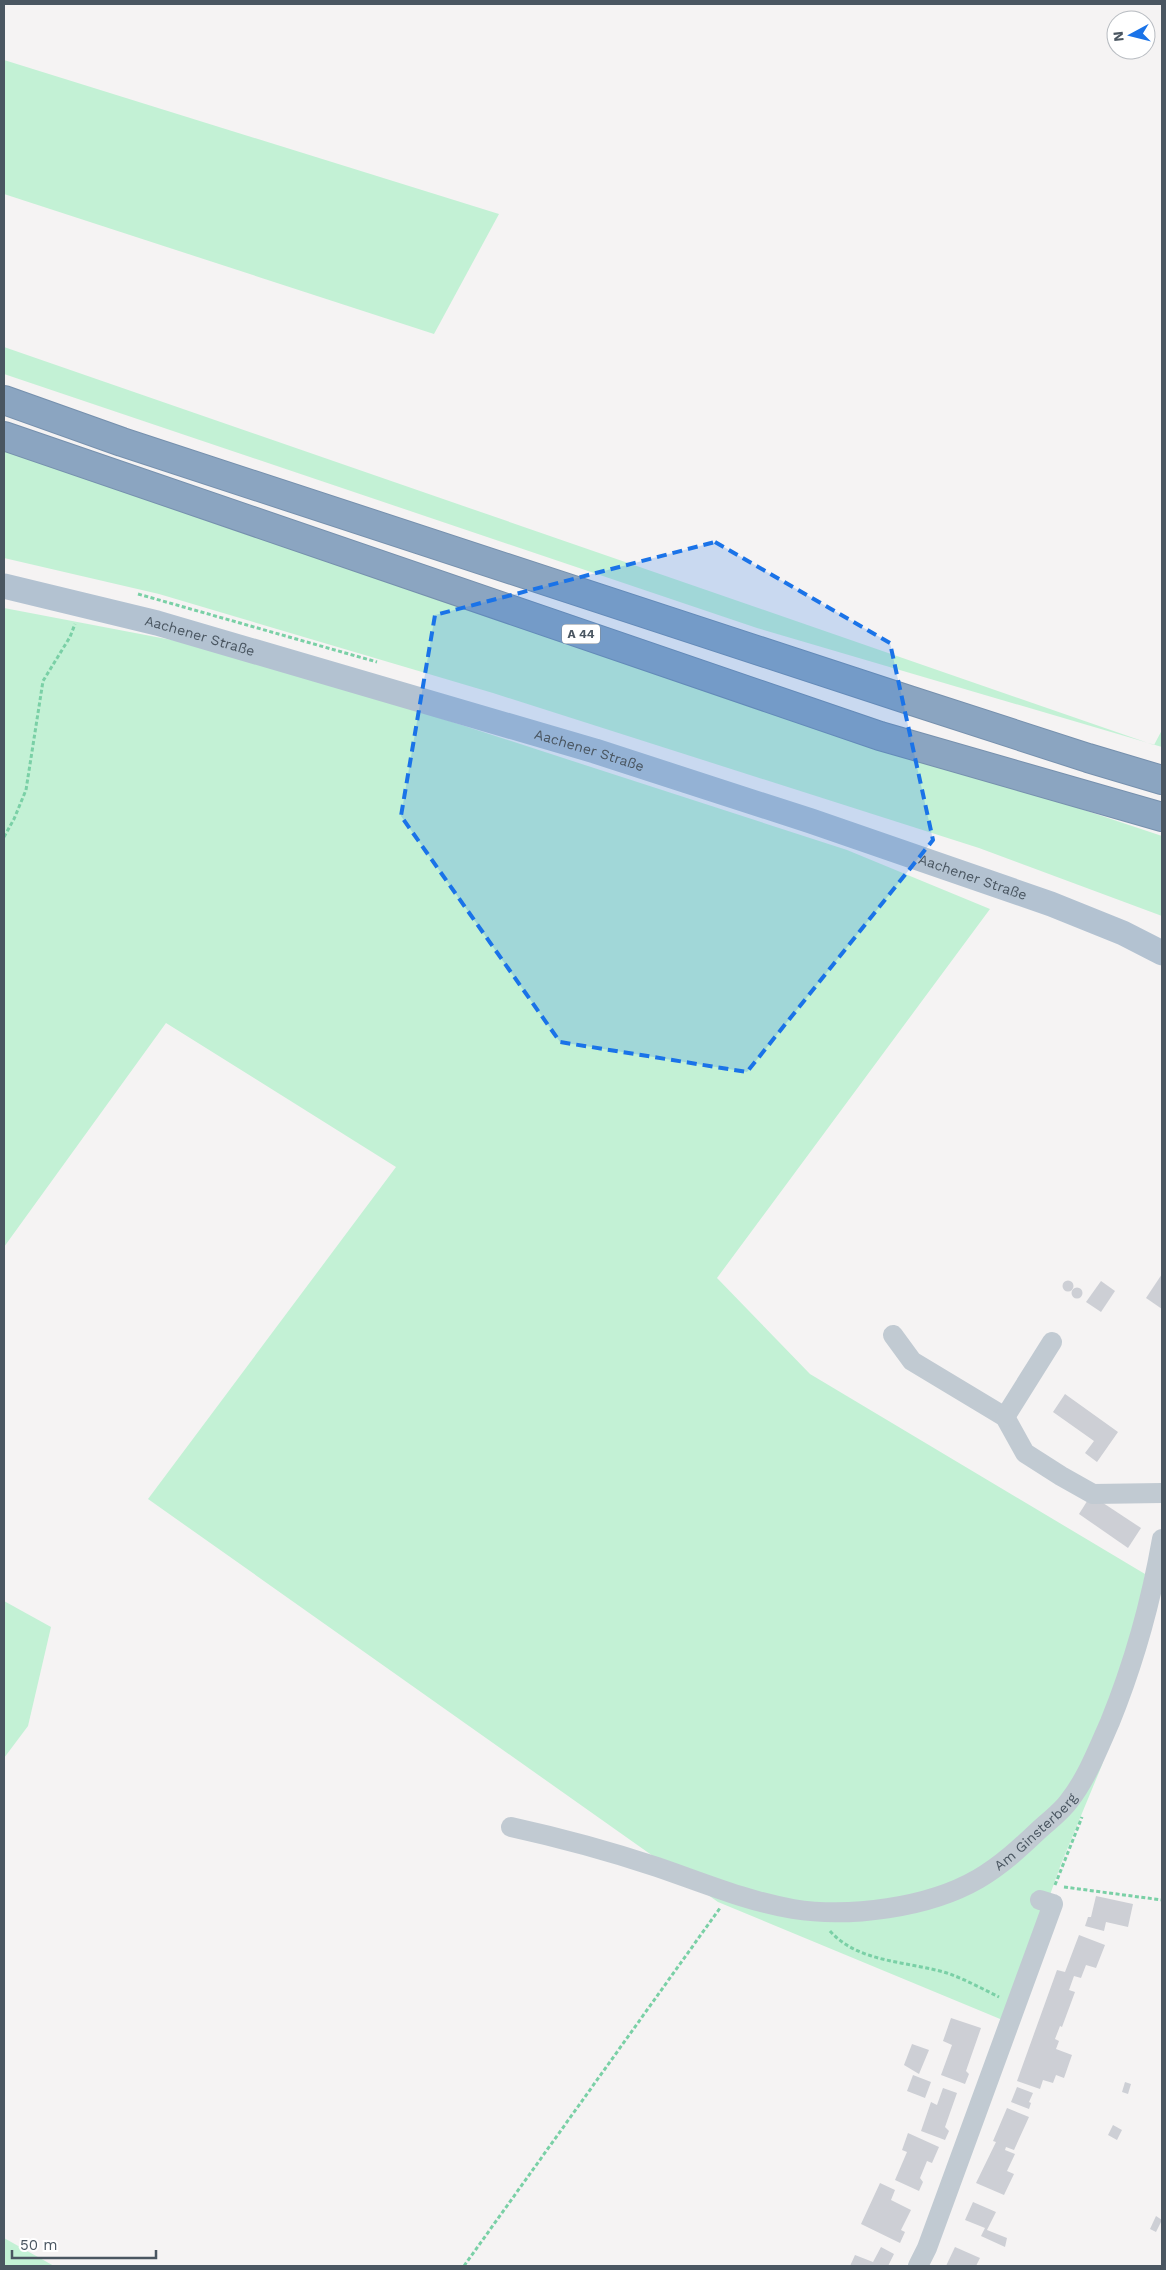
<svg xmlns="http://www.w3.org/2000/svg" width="1166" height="2270" viewBox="0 0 1166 2270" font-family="'Work Sans',sans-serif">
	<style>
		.green { fill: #c3f1d5 }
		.building { fill: #cdcfd5 }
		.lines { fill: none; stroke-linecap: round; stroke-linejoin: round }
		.highway-casing { stroke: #7690ad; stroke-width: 30 }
		.path { stroke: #7ad0a6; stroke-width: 3; stroke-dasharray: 4 2.5; stroke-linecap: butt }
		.minor { stroke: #c1cad2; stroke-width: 20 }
		.major { stroke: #b3c2d1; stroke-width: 25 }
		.highway { stroke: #8ba5c1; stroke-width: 28 }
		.marked { fill: #1a73e8; fill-opacity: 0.2; stroke: #1a73e8; stroke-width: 4; stroke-dasharray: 10 6; stroke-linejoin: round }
		.labels { text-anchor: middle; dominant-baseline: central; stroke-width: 4; stroke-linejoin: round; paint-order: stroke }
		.shield { fill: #fff; stroke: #808990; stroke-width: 1 }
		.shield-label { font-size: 12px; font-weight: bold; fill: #4a5661 }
		.street-label { font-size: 14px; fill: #4a5661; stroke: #fff }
	</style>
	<rect width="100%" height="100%" fill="#f5f3f3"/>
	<g class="green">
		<path d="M 4,60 L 499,214 L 434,334 L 4,194 Z"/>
		<path d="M 4,347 L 1154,745 L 1162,730 L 1162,747 L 757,628 L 4,374 Z"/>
		<path d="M 4,450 L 1162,836 L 1162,916 L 979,848 L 493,693 L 159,594 L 4,558 Z"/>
		<path d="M 4,608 L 177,641 L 335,684 L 847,850 L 990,909 L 717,1278 L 810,1374 L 1145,1574 L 1129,1682 L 1102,1765 L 1061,1864 L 1005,2021 L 718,1902 L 148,1499 L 396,1167 L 166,1023 L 4,1247 Z"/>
		<path d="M 4,1601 L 51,1627 L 28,1726 L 4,1758 Z"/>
		<path d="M 4,2238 L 54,2266 L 4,2266 Z"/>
	</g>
	<g class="building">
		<path d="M 1162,1274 L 1162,1309 L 1146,1298 Z"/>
		<circle cx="1068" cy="1286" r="5.5"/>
		<path d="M 1101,1281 L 1115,1291 L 1101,1312 L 1086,1302 Z"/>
		<circle cx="1077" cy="1293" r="5.5"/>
		<path d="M 1065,1394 L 1118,1432 L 1097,1462 L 1085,1453 L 1094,1441 L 1053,1412 Z"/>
		<path d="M 1091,1495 L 1141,1528 L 1128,1548 L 1079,1514 Z"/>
		<path d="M 1096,1896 L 1133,1904 L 1128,1927 L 1106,1922 L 1104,1931 L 1085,1926 L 1088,1917 L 1091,1917 Z"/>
		<path d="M 1079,1935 L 1105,1945 L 1096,1968 L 1086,1965 L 1081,1978 L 1074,1976 L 1069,1990 L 1075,1992 L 1062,2027 L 1060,2026 L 1055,2039 L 1059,2041 L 1056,2049 L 1072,2055 L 1064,2078 L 1056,2075 L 1053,2083 L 1043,2080 L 1040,2089 L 1017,2081 L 1057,1970 L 1065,1972 Z"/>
		<path d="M 951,2018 L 981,2028 L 966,2071 L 969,2074 L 965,2084 L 941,2075 L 952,2045 L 943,2041 Z"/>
		<path d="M 912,2044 L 929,2050 L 919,2074 L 904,2065 Z"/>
		<path d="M 913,2075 L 931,2082 L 925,2098 L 907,2091 Z"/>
		<path d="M 1125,2082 L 1131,2084 L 1128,2094 L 1122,2092 Z"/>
		<path d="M 1017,2087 L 1033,2093 L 1029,2102 L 1031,2103 L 1029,2109 L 1011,2102 Z"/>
		<path d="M 943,2088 L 957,2093 L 945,2127 L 949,2131 L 945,2140 L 921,2131 L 931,2102 L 937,2105 Z"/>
		<path d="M 1007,2108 L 1029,2117 L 1014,2150 L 1006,2147 L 1005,2150 L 1015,2154 L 1007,2171 L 1014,2174 L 1004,2195 L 976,2183 L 996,2142 L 993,2141 Z"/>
		<path d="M 1113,2125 L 1122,2130 L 1117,2140 L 1108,2135 Z"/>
		<path d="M 908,2133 L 939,2147 L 932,2163 L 927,2161 L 920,2178 L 923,2182 L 919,2191 L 895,2180 L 907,2152 L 902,2150 Z"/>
		<path d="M 880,2183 L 895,2190 L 891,2200 L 911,2210 L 901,2230 L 905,2232 L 900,2243 L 861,2224 Z"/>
		<path d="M 973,2202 L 996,2212 L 987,2230 L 1007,2238 L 1005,2247 L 981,2236 L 985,2228 L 965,2220 Z"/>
		<path d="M 1156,2216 L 1162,2220 L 1156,2232 L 1150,2229 Z"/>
		<path d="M 881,2247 L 894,2254 L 888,2266 L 850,2266 L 855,2255 L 873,2262 Z"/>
		<path d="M 955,2247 L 980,2258 L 976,2266 L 946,2266 Z"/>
	</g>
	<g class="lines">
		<g class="highway-casing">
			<g id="highway">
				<path d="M 4,400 L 122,442 L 909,700 L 1088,758 L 1162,780"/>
				<path d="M 4,436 L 880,736 L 1162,817"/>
			</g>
		</g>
		<g class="path">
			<path d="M 138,594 L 377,662"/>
			<path d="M 4,837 L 14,819 L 26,790 L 43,681 L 70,637 L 75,624"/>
			<path d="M 1055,1885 L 1082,1817"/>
			<path d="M 1064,1887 L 1162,1900"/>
			<path d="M 830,1931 C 859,1964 911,1961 950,1974 C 966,1980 983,1989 999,1997"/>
			<path d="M 464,2266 L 720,1908"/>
		</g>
		<g class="minor">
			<path d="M 893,1335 L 912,1361 L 1005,1417 L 1025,1453 L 1061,1476 L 1093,1494 L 1162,1493"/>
			<path d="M 1005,1417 L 1052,1342"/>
			<path id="s1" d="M 511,1827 C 561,1838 609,1851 657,1867 C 701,1882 746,1901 793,1909 C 849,1918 928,1908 978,1879 C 1002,1865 1021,1847 1040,1829 C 1050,1820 1062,1811 1069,1801 C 1087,1778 1098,1749 1110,1722 C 1134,1663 1151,1602 1162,1539"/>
			<path d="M 918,2266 L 927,2248 L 1053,1904 L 1040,1900"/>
		</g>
		<path class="major" id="s2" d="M 4,586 L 157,623 L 595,751 L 811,821 L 1051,904 L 1123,933 L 1162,953"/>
		<use href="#highway" class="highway"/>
	</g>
	<path class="marked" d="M 715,542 L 890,643 L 933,840 L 747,1072 L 560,1042 L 401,816 L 435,615 Z"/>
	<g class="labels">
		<rect class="shield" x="562" y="624.5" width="38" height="19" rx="4"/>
		<g class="shield-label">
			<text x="581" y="634">A 44</text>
		</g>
		<g class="street-label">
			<text stroke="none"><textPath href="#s2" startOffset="202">Aachener Straße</textPath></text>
			<text stroke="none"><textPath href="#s2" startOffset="608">Aachener Straße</textPath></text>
			<text stroke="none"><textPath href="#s2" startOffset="1012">Aachener Straße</textPath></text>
			<text stroke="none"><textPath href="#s1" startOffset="559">Am Ginsterberg</textPath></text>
		</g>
	</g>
	<rect width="1166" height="2270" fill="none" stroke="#4a5661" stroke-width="10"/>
	<g transform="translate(1131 35) rotate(263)"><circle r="24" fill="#ffffff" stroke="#b7bbc0"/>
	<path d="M0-4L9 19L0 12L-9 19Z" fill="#1a73e8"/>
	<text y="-8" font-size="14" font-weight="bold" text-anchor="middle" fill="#4a5661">N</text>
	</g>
	<path d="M12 2250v8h144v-8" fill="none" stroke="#4a5661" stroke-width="2.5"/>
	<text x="20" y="2250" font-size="15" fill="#4a5661" stroke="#ffffff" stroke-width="4" paint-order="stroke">50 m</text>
</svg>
